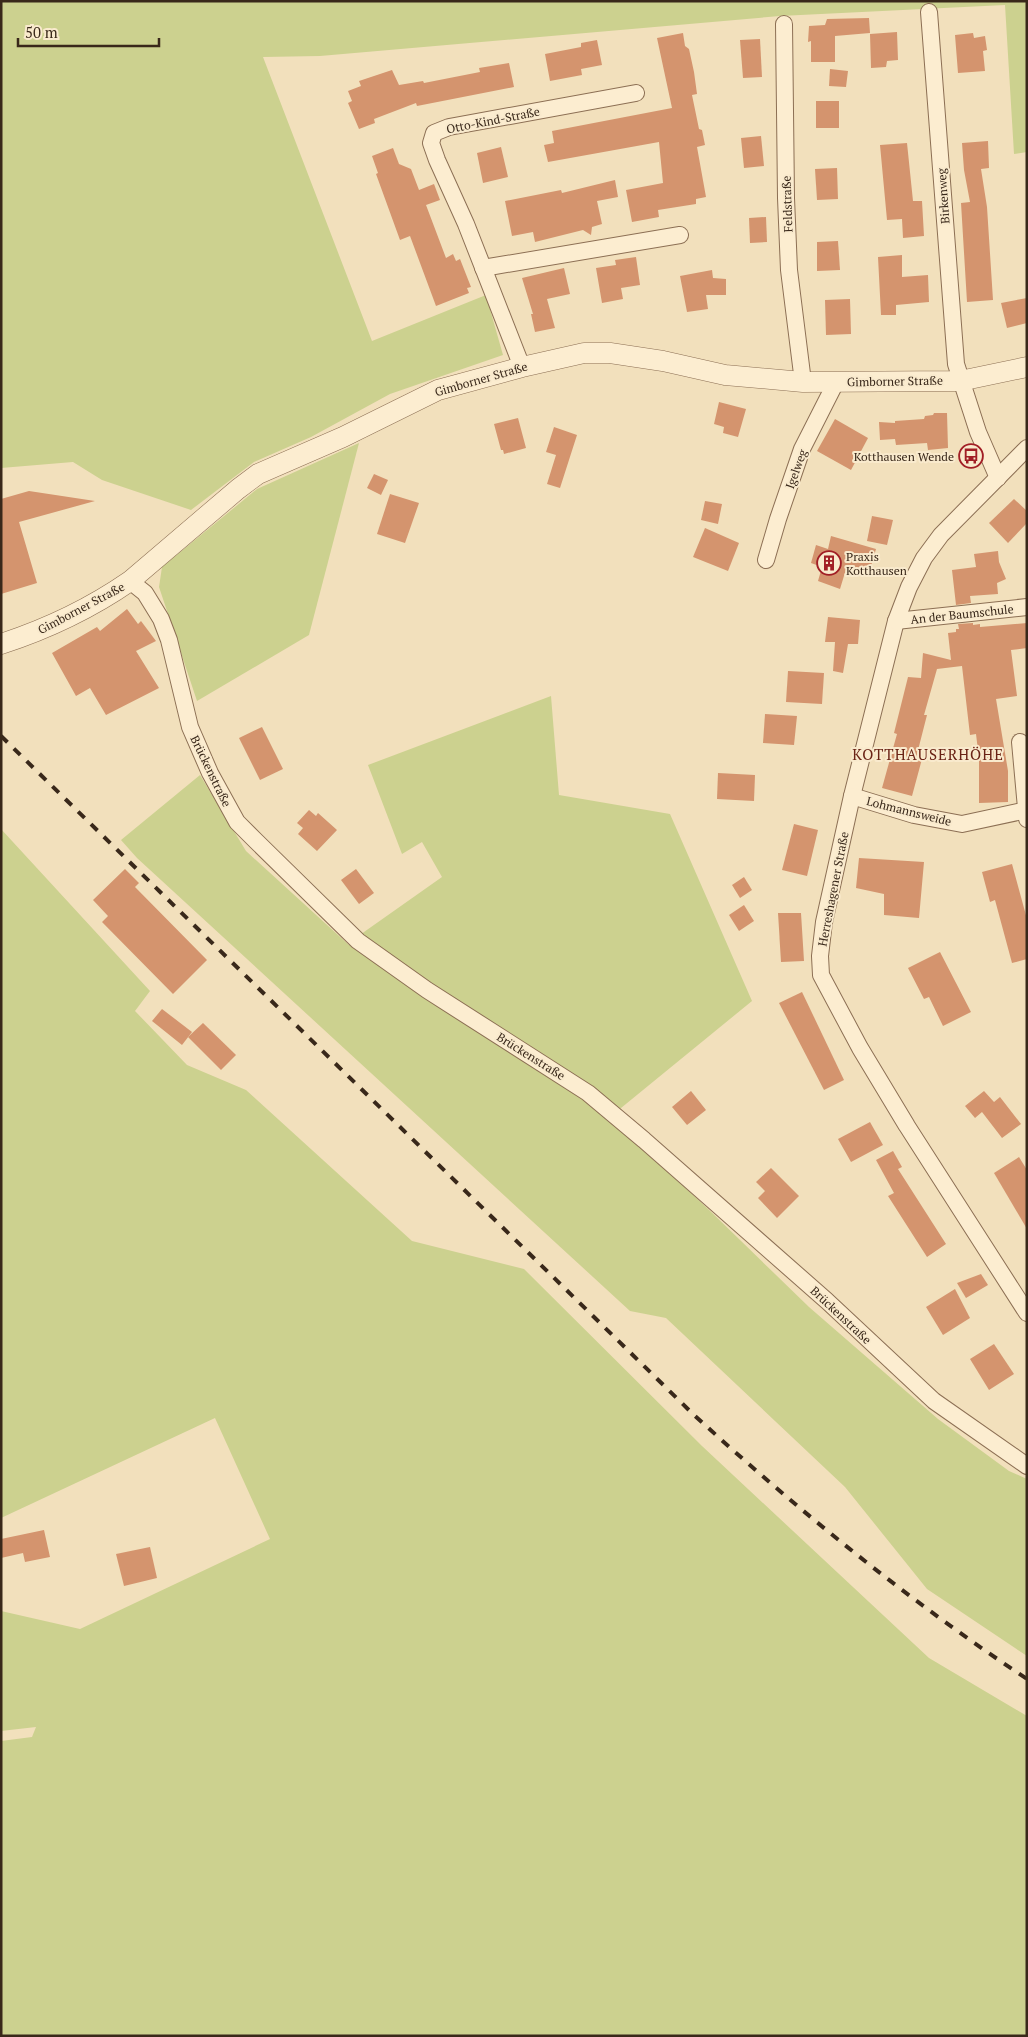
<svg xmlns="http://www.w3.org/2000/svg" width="1028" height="2037" viewBox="0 0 1028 2037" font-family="'PT Serif',serif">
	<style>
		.green { fill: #ccd18f }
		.building { fill: #d4946e }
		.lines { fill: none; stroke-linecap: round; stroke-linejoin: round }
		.minor-casing { stroke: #8c6f54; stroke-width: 18 }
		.tertiary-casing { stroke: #8c6f54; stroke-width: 21 }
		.minor { stroke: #fcedd0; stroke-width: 16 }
		.tertiary { stroke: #fcedd0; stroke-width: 20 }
		.rail { stroke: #39281a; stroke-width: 4; stroke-dasharray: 9 9; stroke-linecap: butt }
		.labels { text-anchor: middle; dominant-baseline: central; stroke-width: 4; stroke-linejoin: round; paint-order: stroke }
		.street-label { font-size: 12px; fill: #39281a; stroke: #f9eacd }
		.poi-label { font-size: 12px; fill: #39281a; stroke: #f9eacd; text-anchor: end }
		.quarter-label { font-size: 15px; letter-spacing: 1px; fill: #6a2315; stroke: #f9eacd }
	</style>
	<rect width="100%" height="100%" fill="#f2e0bc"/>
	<g class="green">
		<path d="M 1,1 L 1027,1 L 1027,152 L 1014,154 L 1005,5 L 780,16 L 320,56 L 263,57 L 372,341 L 486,295 L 503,355 L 390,394 L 311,437 L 254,462 L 191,510 L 102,480 L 73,462 L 1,468 Z"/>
		<path d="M 359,443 L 309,635 L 197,701 L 159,587 L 162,567 L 257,489 Z"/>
		<path d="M 551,696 L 559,795 L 670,814 L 752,1001 L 610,1117 L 707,1208 L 809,1307 L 938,1419 L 1009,1471 L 1027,1479 L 1027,1656 L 927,1589 L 845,1487 L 666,1318 L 630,1311 L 137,858 L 121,840 L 200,775 L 246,851 L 349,945 L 364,932 L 442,877 L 422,842 L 402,854 L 368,765 Z"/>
		<path d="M 1,829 L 150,991 L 135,1011 L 187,1065 L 246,1090 L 412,1241 L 524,1269 L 702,1446 L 929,1658 L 1027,1716 L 1027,2036 L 1,2036 L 1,1741 L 32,1737 L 36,1727 L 1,1731 L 1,1611 L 80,1629 L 270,1539 L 215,1418 L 1,1518 Z"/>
	</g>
	<g class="building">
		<path d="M 869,18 L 870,33 L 835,36 L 835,62 L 811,62 L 811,41 L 808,42 L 809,26 L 825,25 L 827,19 Z"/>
		<path d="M 897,32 L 898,60 L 887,61 L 886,67 L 871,68 L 870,34 Z"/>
		<path d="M 683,33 L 685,46 L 689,49 L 694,72 L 697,94 L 692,95 L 699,129 L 702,130 L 705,145 L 697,147 L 706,197 L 696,199 L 696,204 L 658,210 L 659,217 L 632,222 L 626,190 L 663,183 L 659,142 L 548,162 L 544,145 L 554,143 L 552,131 L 672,108 L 657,38 Z"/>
		<path d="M 973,33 L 974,38 L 985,36 L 987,50 L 983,51 L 985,71 L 958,73 L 955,35 Z"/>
		<path d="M 760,39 L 762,77 L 743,78 L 740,40 Z"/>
		<path d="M 597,40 L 602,65 L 581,69 L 582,75 L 550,81 L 545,54 L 581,47 L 581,43 Z"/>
		<path d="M 509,63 L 514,87 L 417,106 L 416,103 L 374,119 L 375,123 L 359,129 L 348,103 L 352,101 L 348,91 L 361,86 L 359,81 L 392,70 L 399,85 L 423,81 L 424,83 L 480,72 L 479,68 Z"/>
		<path d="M 830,69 L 848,71 L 846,87 L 829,86 Z"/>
		<rect x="816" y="101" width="23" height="27"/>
		<path d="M 761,136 L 764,166 L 744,168 L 741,138 Z"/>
		<path d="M 988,141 L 989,168 L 981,169 L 987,207 L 993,300 L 967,302 L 961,203 L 970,202 L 964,170 L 962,143 Z"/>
		<path d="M 907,143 L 913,201 L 922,201 L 924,236 L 903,238 L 902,219 L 887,220 L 880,145 Z"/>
		<path d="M 501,147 L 508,177 L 483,183 L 477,153 Z"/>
		<path d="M 393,148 L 399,164 L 411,169 L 419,190 L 434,184 L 440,200 L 426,205 L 446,258 L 453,254 L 456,261 L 460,259 L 471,287 L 467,288 L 469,293 L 436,306 L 410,236 L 400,240 L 376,174 L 378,173 L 372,156 Z"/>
		<path d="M 837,168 L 838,199 L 817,200 L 815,169 Z"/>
		<path d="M 615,180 L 618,197 L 597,201 L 602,224 L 592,227 L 591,235 L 583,230 L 535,242 L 533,232 L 512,236 L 505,201 L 561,190 L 562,193 Z"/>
		<path d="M 766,217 L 767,242 L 750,243 L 749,218 Z"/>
		<path d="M 838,241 L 840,270 L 817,271 L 817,242 Z"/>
		<path d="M 902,255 L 902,277 L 928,275 L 929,302 L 896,305 L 896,315 L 881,315 L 878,257 Z"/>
		<path d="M 636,257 L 640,285 L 621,288 L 623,299 L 602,303 L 596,268 L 616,265 L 615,260 Z"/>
		<path d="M 564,268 L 570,294 L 547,299 L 555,328 L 535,332 L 531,314 L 533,314 L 522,278 Z"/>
		<path d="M 712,270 L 713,278 L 726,279 L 726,295 L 706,295 L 708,309 L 687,312 L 680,276 Z"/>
		<path d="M 1027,298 L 1027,323 L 1007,328 L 1001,303 Z"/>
		<path d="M 850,299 L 851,334 L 826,335 L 825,300 Z"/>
		<path d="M 719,402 L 746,409 L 738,437 L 723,433 L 724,427 L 714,424 Z"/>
		<path d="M 934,413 L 947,413 L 948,448 L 928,450 L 927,443 L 896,445 L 895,439 L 880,440 L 879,422 L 895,423 L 895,421 L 924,419 L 925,416 L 933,415 Z"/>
		<path d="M 518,418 L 526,448 L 504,454 L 503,450 L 501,450 L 494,424 Z"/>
		<path d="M 835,419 L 868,438 L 851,470 L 817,451 Z"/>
		<path d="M 554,427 L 577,435 L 560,488 L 547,484 L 556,455 L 546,452 Z"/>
		<path d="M 374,474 L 388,480 L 381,495 L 367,488 Z"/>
		<path d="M 29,491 L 95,501 L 19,522 L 37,583 L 1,594 L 1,499 Z"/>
		<path d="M 390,494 L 419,503 L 405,543 L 377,534 Z"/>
		<path d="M 1014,499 L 1027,511 L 1027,523 L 1008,543 L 989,523 Z"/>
		<path d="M 705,501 L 722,504 L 718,524 L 701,520 Z"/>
		<path d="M 872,516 L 893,520 L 887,545 L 867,541 Z"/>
		<path d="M 705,528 L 739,543 L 728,571 L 693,557 Z"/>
		<path d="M 831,536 L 876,549 L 869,573 L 847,566 L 840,589 L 818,581 L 822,567 L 811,563 L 816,545 L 828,549 Z"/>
		<path d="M 998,551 L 999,562 L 1006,579 L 997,583 L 998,594 L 970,596 L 971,603 L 956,605 L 952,570 L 976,567 L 974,554 Z"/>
		<path d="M 127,609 L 138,624 L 141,621 L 156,641 L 136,651 L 159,688 L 106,715 L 90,688 L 76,696 L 52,653 L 97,627 L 100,631 Z"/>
		<path d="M 828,617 L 860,620 L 858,644 L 848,644 L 843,673 L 833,671 L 835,642 L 825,642 Z"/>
		<path d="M 973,623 L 973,625 L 980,624 L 980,627 L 1027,623 L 1027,648 L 1011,650 L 1017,696 L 996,699 L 1008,771 L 1008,802 L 979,803 L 979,759 L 976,734 L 970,735 L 962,666 L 937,669 L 924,715 L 927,715 L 916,758 L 922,759 L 912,796 L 882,788 L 897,734 L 894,733 L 908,677 L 921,678 L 923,653 L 951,660 L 948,633 L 956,632 L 956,629 L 959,629 L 958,624 Z"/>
		<path d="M 788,671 L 824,673 L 822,704 L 786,702 Z"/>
		<path d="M 765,714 L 797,716 L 794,745 L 763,743 Z"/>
		<path d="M 262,727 L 283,769 L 260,780 L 239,738 Z"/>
		<path d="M 718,773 L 755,775 L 754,801 L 717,799 Z"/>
		<path d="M 309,810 L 316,816 L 318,813 L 337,830 L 317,851 L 298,834 L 303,828 L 297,823 Z"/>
		<path d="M 794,824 L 818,830 L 807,876 L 782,870 Z"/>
		<path d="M 859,858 L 924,862 L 919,918 L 884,915 L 884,894 L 856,888 Z"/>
		<path d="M 1012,864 L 1027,919 L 1027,959 L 1012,963 L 995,900 L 990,902 L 982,872 Z"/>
		<path d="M 125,869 L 139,883 L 135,887 L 207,960 L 173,994 L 102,922 L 108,916 L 93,900 Z"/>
		<path d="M 356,869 L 374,893 L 359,904 L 341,880 Z"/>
		<path d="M 744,877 L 752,890 L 740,898 L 732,885 Z"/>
		<path d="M 744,905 L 754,921 L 739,931 L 729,915 Z"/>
		<path d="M 778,913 L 801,913 L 804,961 L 781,962 Z"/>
		<path d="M 940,952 L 971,1012 L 943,1026 L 929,997 L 924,999 L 908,968 Z"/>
		<path d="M 802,992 L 844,1080 L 824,1090 L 779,1003 Z"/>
		<path d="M 162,1009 L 192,1032 L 182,1045 L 152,1021 Z"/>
		<path d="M 203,1023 L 236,1055 L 221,1070 L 188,1037 Z"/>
		<path d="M 691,1091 L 706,1110 L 687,1125 L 672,1107 Z"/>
		<path d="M 984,1091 L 994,1102 L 1000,1097 L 1021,1124 L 1002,1138 L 982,1112 L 975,1118 L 965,1106 Z"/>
		<path d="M 870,1122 L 883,1145 L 851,1162 L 838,1139 Z"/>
		<path d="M 893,1151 L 902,1167 L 898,1169 L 946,1244 L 927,1257 L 888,1196 L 894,1193 L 876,1160 Z"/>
		<path d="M 1019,1157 L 1027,1170 L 1027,1229 L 994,1173 Z"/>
		<path d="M 771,1168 L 799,1196 L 777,1218 L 758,1198 L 765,1191 L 756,1182 Z"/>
		<path d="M 981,1274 L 988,1285 L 966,1298 L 957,1283 Z"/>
		<path d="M 955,1289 L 970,1318 L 943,1335 L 926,1307 Z"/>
		<path d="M 994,1344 L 1014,1374 L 989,1390 L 970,1359 Z"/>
		<path d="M 44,1530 L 50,1557 L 25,1562 L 23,1553 L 1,1558 L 1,1539 Z"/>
		<path d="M 150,1547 L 157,1578 L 124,1586 L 116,1554 Z"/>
	</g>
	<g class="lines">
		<g class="minor-casing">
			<g id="minor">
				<path d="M 929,12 L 956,364 L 978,432 L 998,478"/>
				<path d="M 784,24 L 786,198 L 789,270 L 803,382"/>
				<path d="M 483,268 L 680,235"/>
				<path d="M 522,367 L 466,224 L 437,160 L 431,143 L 434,133 L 449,127 L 636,93"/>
				<path d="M 1027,448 L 941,535 L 924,558 L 909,587 L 896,621 L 852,796 L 824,922 L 820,956 L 821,975 L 860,1048 L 907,1126 L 1027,1313"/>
				<path d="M 766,560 L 778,519 L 802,449 L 836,382"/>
				<path d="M 130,581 L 145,593 L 161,619 L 169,640 L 190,727 L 210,773 L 237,822 L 256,841 L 358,941 L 427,990 L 588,1093 L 644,1140 L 827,1301 L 934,1401 L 1027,1466"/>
				<path d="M 896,621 L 1027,607"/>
				<path d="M 1020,742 L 1027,819"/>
				<path d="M 852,796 L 914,815 L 962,824 L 1027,810"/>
			</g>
		</g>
		<g class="tertiary-casing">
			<path id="tertiary" d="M 1,644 C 47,629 91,608 130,581 L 238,489 L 258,474 L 343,437 L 438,390 L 522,367 L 584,353 L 610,353 L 663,361 L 725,375 L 803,382 L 960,381 L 1027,367"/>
		</g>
		<use href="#minor" class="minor"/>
		<use href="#tertiary" class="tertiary"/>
		<path class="rail" d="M 1,736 L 694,1415 C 799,1511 908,1600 1027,1679"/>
	</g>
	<defs>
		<g id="bus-ring" transform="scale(1.25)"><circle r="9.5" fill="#f9eacd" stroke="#a11e25" stroke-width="1.5"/><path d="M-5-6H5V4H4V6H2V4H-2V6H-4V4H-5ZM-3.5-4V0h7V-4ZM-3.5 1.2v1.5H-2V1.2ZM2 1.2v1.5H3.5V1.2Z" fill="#a11e25"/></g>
		<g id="building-ring" transform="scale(1.25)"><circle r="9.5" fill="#f9eacd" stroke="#a11e25" stroke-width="1.5"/><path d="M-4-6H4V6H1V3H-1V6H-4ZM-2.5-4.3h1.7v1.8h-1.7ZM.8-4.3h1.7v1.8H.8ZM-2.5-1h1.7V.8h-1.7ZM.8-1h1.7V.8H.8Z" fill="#a11e25"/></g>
	</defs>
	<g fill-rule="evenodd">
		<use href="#bus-ring" x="971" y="456"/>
		<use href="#building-ring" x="829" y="563"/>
	</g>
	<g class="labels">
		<g class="street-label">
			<text transform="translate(493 120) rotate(-11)">Otto-Kind-Straße</text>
			<text transform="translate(943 196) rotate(-94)">Birkenweg</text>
			<text transform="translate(787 204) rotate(-92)">Feldstraße</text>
			<text transform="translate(481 379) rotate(-16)">Gimborner Straße</text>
			<text transform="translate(895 381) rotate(-1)">Gimborner Straße</text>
			<text transform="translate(796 469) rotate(-70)">Igelweg</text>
			<text transform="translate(81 608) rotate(-28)">Gimborner Straße</text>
			<text transform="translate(962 614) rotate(-6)">An der Baumschule</text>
			<text transform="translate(211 771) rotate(64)">Brückenstraße</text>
			<text transform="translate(909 811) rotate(14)">Lohmannsweide</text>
			<text transform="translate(833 889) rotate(-79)">Herreshagener Straße</text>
			<text transform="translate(531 1056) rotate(32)">Brückenstraße</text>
			<text transform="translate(841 1315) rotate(43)">Brückenstraße</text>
		</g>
		<g class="poi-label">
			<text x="954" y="456">Kotthausen Wende</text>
			<text x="846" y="556" text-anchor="start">Praxis<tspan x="846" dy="14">Kotthausen</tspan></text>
		</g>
		<g class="quarter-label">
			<text x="928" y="754">KOTTHAUSERHÖHE</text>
		</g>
	</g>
	<rect width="1028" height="2037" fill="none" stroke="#39281a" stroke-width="5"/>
	<path d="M18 38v8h141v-8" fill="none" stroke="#39281a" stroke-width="2.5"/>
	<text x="25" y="38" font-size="15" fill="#39281a" stroke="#f9eacd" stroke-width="4" paint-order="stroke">50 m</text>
</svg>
